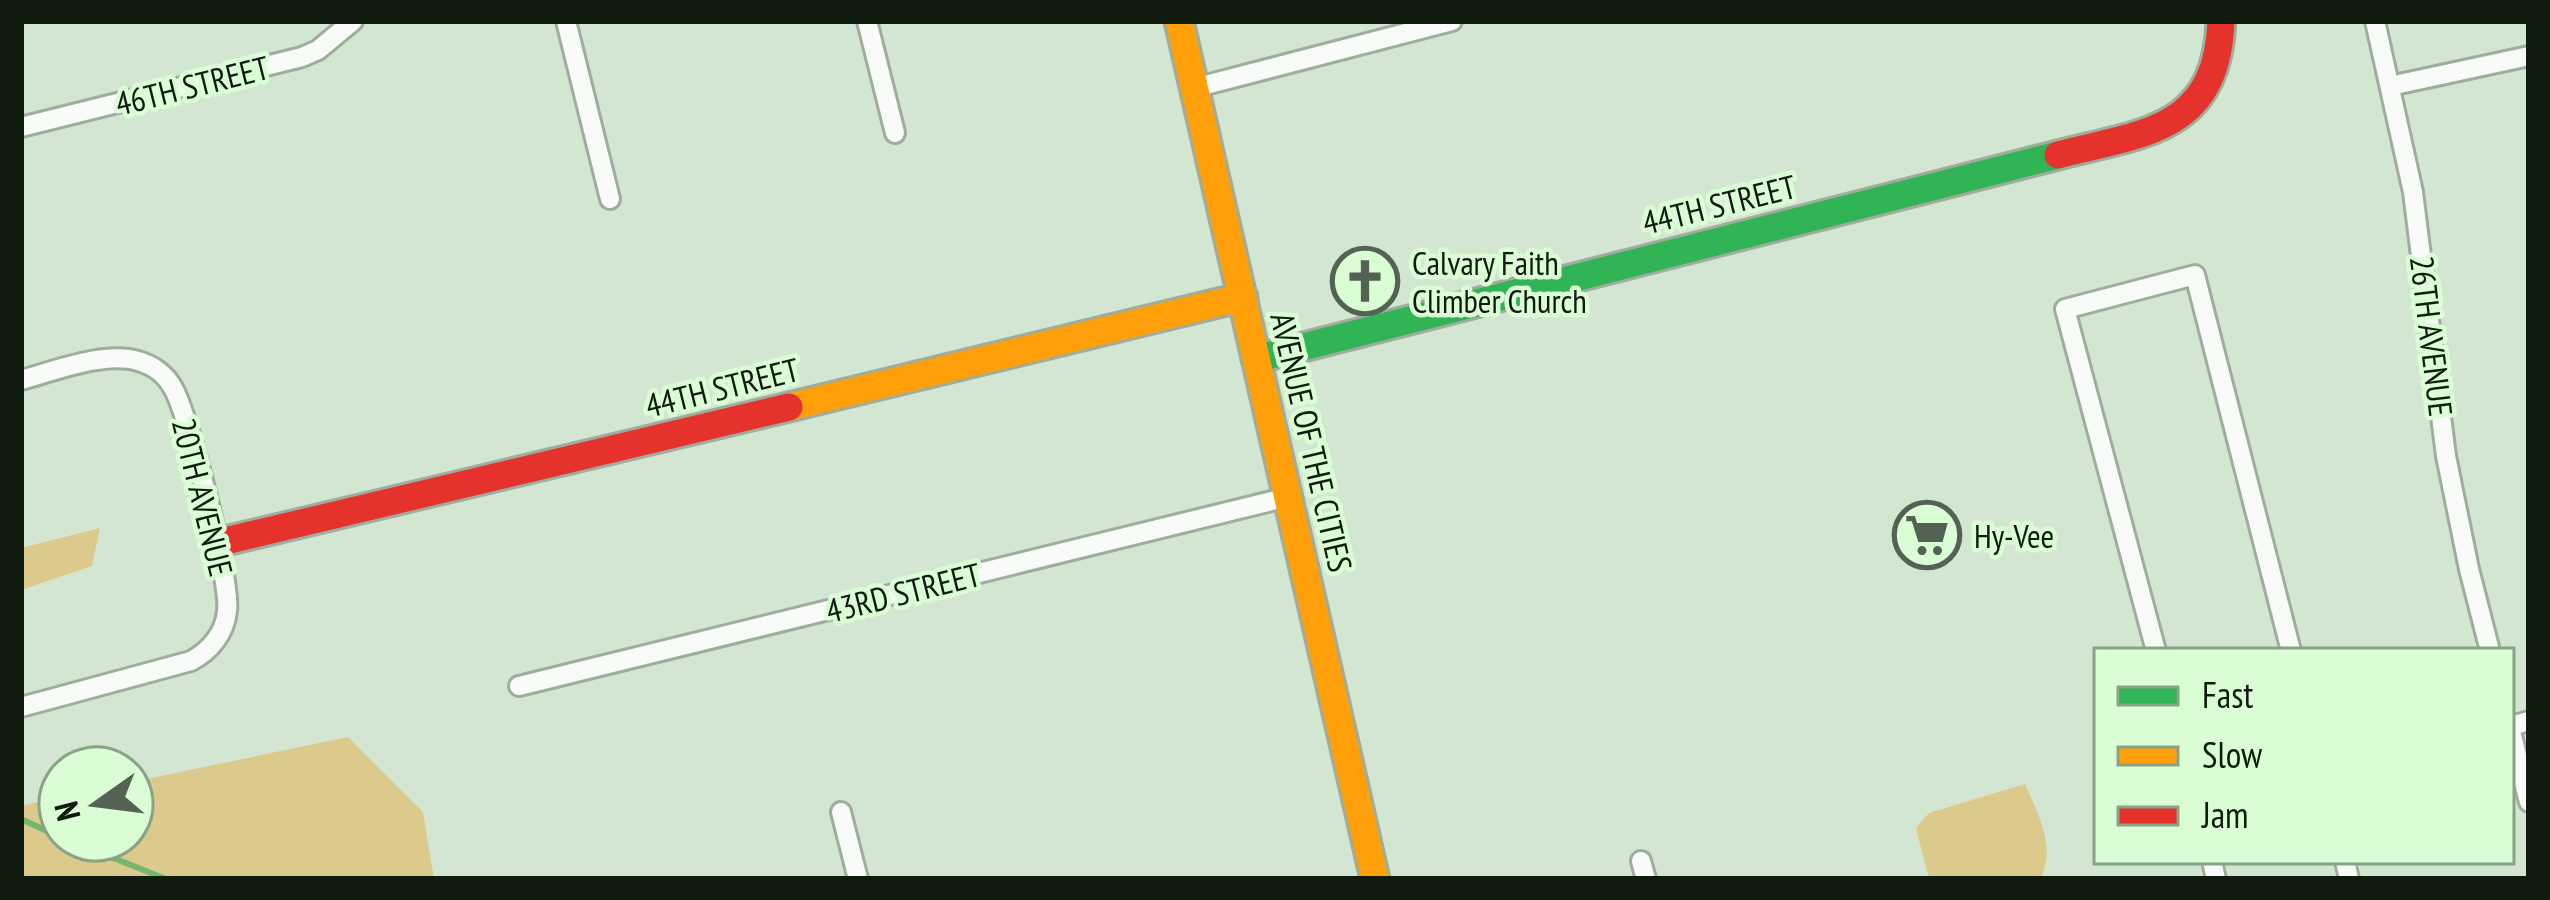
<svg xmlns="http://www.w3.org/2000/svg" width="2550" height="900" viewBox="0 0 2550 900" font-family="'PT Sans Narrow',sans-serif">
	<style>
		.green { fill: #dcca8d }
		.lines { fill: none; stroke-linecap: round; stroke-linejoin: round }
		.stream { stroke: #76b66e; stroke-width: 6 }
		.street-casing { stroke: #9fad9d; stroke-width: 24 }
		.fast-casing { stroke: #9fad9d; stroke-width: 33 }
		.slow-casing { stroke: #9fad9d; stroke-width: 33 }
		.jam-casing { stroke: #9fad9d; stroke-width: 33 }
		.street { stroke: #f8fbf8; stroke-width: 18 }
		.fast { stroke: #30b455; stroke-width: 27 }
		.slow { stroke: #ff9f0a; stroke-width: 27 }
		.jam { stroke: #e5322d; stroke-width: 27 }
		.labels { text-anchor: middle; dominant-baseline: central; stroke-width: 9; stroke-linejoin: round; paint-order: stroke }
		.street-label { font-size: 33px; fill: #0e1b0d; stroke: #dafdd5 }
		.poi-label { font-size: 33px; fill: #0e1b0d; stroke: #dafdd5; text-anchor: start }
	</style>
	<rect width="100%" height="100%" fill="#d3e6d1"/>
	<g class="green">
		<path d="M 100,528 L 92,566 L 21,590 L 21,548 Z"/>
		<path d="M 348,737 L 423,812 L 434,879 L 21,879 L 21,803 L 25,805 L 60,797 L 60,840 L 132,840 L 132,782 Z"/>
		<path d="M 2025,784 C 2038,814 2057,848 2040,879 L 1929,879 L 1916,828 L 1929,813 Z"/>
	</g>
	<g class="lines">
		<g class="stream">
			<path d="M 21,819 L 60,837"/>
			<path d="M 68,840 L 166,879"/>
		</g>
		<g class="street-casing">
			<g id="street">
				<path d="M 566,21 L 610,199"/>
				<path d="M 867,21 L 895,133"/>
				<path d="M 2375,21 L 2413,192 L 2446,456 L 2469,569 L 2490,651"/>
				<path d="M 2390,86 L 2529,56"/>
				<path d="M 1194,88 L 1452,21"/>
				<path d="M 21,127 L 302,57 L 318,50 L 353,21"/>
				<path d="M 21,380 C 54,371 105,351 138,361 C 153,365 166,375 173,388 C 189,415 231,582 227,611 C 225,633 210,651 191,661 L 21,707"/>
				<path d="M 2156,651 L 2065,309 L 2195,275 L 2291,651"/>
				<path d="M 519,686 L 1288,497"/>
				<path d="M 2511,726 L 2529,721"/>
				<path d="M 2511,732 L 2529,802"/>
				<path d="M 841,812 L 858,879"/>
				<path d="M 1641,861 L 1646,879"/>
				<path d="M 2212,861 L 2216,879"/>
				<path d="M 2345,861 L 2349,879"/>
			</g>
		</g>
		<g class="fast-casing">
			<path id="fast" d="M 1256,359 L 2058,155"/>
		</g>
		<g class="slow-casing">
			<g id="slow">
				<path d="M 1179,21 L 1375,879"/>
				<path d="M 789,407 L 1243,297"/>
			</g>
		</g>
		<g class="jam-casing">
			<g id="jam">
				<path d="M 2058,155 C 2144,133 2217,131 2221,21"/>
				<path d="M 217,543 L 789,407"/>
			</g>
		</g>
		<use href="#street" class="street"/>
		<use href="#fast" class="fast"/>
		<use href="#slow" class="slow"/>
		<use href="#jam" class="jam"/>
	</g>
	<defs>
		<g id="church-ring" transform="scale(3.45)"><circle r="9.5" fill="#dafdd5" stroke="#536252" stroke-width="1.5"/><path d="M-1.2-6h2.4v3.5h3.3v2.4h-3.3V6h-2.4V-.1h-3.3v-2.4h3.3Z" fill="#536252"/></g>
		<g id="supermarket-ring" transform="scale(3.45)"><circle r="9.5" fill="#dafdd5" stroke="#536252" stroke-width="1.5"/><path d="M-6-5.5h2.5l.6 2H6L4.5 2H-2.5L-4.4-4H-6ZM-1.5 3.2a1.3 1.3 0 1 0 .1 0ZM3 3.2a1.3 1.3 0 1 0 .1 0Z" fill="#536252"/></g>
	</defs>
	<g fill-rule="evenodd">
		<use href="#church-ring" x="1365" y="281"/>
		<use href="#supermarket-ring" x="1927" y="535"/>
	</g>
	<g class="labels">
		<g class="street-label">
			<text transform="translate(192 85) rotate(-14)">46TH STREET</text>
			<text transform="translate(1719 204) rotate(-14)">44TH STREET</text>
			<text transform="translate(2432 336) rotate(83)">26TH AVENUE</text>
			<text transform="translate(722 387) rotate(-14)">44TH STREET</text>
			<text transform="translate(1312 442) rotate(77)">AVENUE OF THE CITIES</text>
			<text transform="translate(203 497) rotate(76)">20TH AVENUE</text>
			<text transform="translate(903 592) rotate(-14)">43RD STREET</text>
		</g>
		<g class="poi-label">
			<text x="1412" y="262">Calvary Faith<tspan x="1412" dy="38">Climber Church</tspan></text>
			<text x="1974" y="535">Hy-Vee</text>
		</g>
	</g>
	<rect width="2550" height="900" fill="none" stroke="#0e1b0d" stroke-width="48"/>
	<rect x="2094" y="648" width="420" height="216" fill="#dafdd5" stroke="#88a385" stroke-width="3"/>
	<rect x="2118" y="687" width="60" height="18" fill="#30b455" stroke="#88a385" stroke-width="3"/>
	<text x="2202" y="708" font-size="36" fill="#0e1b0d">Fast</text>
	<rect x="2118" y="747" width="60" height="18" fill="#ff9f0a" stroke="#88a385" stroke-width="3"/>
	<text x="2202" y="768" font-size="36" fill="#0e1b0d">Slow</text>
	<rect x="2118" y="807" width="60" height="18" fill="#e5322d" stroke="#88a385" stroke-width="3"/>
	<text x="2202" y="828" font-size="36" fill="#0e1b0d">Jam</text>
	<g transform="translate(96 804) rotate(256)"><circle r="57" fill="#dafdd5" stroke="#88a385" stroke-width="3"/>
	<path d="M0-9L21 45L0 30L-21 45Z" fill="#536252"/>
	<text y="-18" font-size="33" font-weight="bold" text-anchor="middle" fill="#0e1b0d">N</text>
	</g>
</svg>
